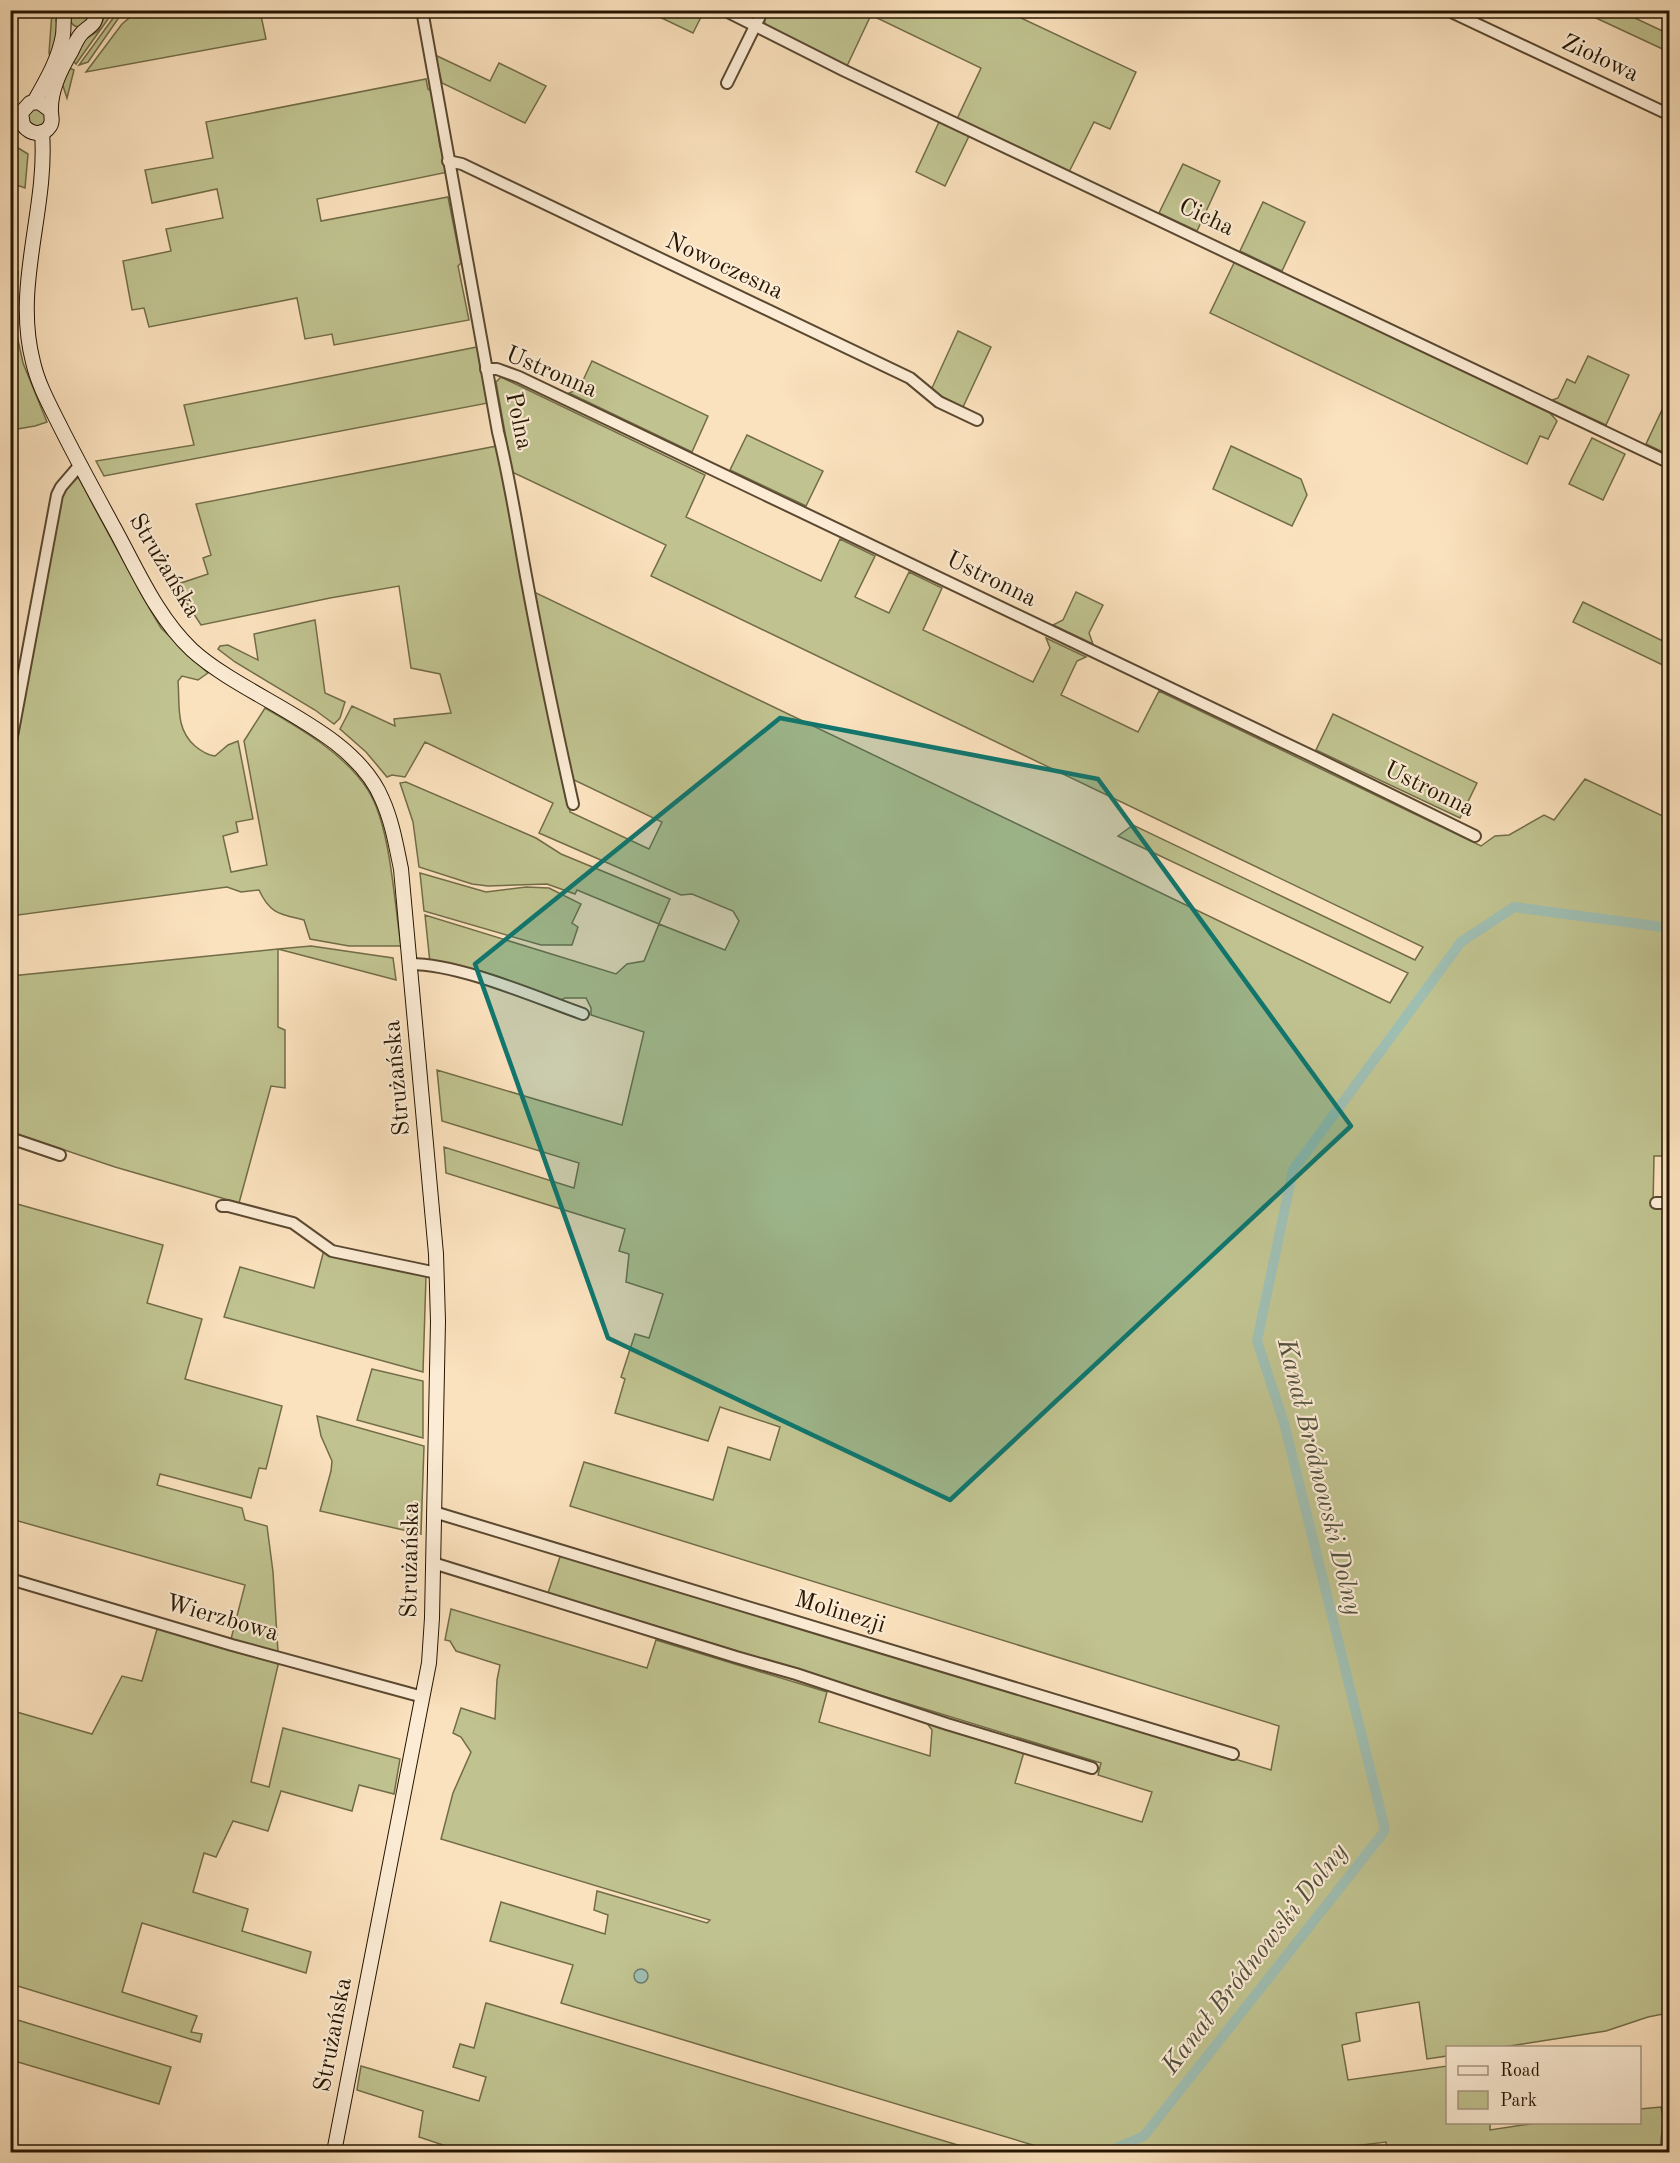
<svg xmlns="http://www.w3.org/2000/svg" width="1680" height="2163" viewBox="0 0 1680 2163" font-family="'Old Standard TT',serif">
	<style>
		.green { fill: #c0c390; stroke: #726c48; stroke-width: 1.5 }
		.water { fill: #9fbeb2; stroke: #6e7a6b; stroke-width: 1.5 }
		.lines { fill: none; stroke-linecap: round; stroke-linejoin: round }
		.canal { stroke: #9fbeb2; stroke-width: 10 }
		.street-casing { stroke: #5a4830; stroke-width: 14 }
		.secondary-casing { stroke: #251500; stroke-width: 16 }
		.street { stroke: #fcecd5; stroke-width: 10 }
		.secondary { stroke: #fcecd5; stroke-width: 14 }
		.marked { fill: #0f766e; fill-opacity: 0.2; stroke: #0f766e; stroke-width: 4.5; stroke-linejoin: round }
		.labels { text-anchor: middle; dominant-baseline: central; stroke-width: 4.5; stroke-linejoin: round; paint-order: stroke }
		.street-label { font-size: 24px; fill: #251500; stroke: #fcecd5 }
		.water-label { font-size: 26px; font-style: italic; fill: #50503e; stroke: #fcecd5 }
	</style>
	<rect width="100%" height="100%" fill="#fbe2be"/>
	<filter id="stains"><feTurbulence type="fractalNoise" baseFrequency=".00333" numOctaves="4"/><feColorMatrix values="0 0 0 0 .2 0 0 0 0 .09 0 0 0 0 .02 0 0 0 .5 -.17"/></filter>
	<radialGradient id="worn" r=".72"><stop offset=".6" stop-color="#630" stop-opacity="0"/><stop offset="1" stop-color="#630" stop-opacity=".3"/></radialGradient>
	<g class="green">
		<circle cx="79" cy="18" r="9"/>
		<path d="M 119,10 L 260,11 L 266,39 L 86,72 L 122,24 L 129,18 L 122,13 L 88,62 L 79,65 Z"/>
		<path d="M 768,10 L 1006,11 L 1136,72 L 1110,129 L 1094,122 L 1069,172 L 957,119 L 981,68 L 871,15 L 847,66 L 767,28 L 764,20 Z"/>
		<path d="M 52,11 L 57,11 L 56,21 L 60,30 L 51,60 L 49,53 Z"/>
		<path d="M 107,11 L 113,12 L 76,64 L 72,60 L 84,40 L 98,31 Z"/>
		<path d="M 647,11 L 704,10 L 704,11 L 693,33 Z"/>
		<path d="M 1581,11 L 1620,11 L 1669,34 L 1669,52 Z"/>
		<path d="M 435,55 L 490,81 L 499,63 L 546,86 L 525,123 L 442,83 Z"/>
		<path d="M 69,68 L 74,70 L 67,98 L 62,83 Z"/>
		<path d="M 426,79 L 428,89 L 432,92 L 440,147 L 443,148 L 448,172 L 317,199 L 321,221 L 448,197 L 461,263 L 458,266 L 469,320 L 334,345 L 332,334 L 305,339 L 297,298 L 149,327 L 144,308 L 132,310 L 123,261 L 171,251 L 166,229 L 223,218 L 217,189 L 152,203 L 145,170 L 213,158 L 206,122 Z"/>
		<circle cx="37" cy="117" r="9"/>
		<path d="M 939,122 L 969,136 L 945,186 L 916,172 Z"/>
		<path d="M 10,143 L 28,154 L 25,188 L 11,183 Z"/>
		<path d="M 1183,164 L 1220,181 L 1197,231 L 1159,213 Z"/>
		<path d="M 1263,202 L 1305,222 L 1282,271 L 1240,251 Z"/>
		<path d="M 1235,261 L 1550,413 L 1557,421 L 1548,439 L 1540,436 L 1527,464 L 1210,313 Z"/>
		<path d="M 18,271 L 15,326 L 23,363 L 47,422 L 35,426 L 11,430 L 10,272 Z"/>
		<path d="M 958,331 L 991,347 L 963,407 L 939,395 L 932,388 Z"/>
		<path d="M 477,347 L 488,403 L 104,476 L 96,461 L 194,445 L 184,405 Z"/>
		<path d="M 1588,356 L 1629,375 L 1606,425 L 1552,400 L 1558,398 L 1567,379 L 1575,383 Z"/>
		<path d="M 592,361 L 708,416 L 692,452 L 569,393 L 579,389 Z"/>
		<path d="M 501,377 L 705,475 L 686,517 L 821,581 L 840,539 L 875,556 L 855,597 L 889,613 L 909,572 L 942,588 L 923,630 L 1033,682 L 1050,648 L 1046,638 L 1086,657 L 1077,661 L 1061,695 L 1138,732 L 1159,691 L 1481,846 L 1495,836 L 1509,835 L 1544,815 L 1554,820 L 1585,779 L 1669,819 L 1670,1156 L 1654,1156 L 1653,1206 L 1670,1207 L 1669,2017 L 1663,2014 L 1648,2017 L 1606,2031 L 1503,2047 L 1448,2048 L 1447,2056 L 1427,2059 L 1419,2002 L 1356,2013 L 1360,2041 L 1342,2045 L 1348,2080 L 1447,2066 L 1448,2122 L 1490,2123 L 1490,2130 L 1543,2122 L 1640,2122 L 1640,2109 L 1661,2107 L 1663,2118 L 1660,2152 L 1387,2152 L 1386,2142 L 1303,2152 L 1056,2152 L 561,2003 L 573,1965 L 490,1941 L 501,1902 L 605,1934 L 608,1915 L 594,1910 L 597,1891 L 707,1923 L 710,1920 L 441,1839 L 453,1793 L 471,1752 L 461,1737 L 453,1733 L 461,1708 L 495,1719 L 497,1680 L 500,1665 L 456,1651 L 450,1641 L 445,1640 L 451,1609 L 647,1668 L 656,1640 L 827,1692 L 819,1722 L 930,1756 L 932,1730 L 926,1722 L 1024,1752 L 1015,1783 L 1142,1822 L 1152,1792 L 1098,1775 L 1101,1763 L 548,1593 L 561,1554 L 1271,1770 L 1279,1726 L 570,1506 L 584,1462 L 713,1500 L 728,1447 L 770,1460 L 780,1427 L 720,1407 L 708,1441 L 615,1413 L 625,1379 L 621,1377 L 635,1334 L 649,1338 L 663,1294 L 626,1282 L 629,1254 L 619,1251 L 625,1229 L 446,1173 L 444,1147 L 574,1188 L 579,1163 L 442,1121 L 437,1070 L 622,1125 L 644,1032 L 591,1015 L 591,1008 L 586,998 L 565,998 L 559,1001 L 430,963 L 425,915 L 616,974 L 627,964 L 644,961 L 659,924 L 577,890 L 575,894 L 547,884 L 488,886 L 472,884 L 419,867 L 413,822 L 400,783 L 406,782 L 536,838 L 561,854 L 670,899 L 659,924 L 725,950 L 739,921 L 733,911 L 692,894 L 681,895 L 539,833 L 553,803 L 425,742 L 405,777 L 392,775 L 387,777 L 366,752 L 340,729 L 352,706 L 395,726 L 394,719 L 451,713 L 440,674 L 411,668 L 399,586 L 330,598 L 201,625 L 175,585 L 208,574 L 203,558 L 211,555 L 196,504 L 497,446 L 570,812 L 649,849 L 662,822 L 572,779 L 530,590 L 1390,1003 L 1408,973 L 1118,836 L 1133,825 L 1415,960 L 1423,947 L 651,576 L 666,545 L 512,472 L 496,382 Z"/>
		<path d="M 1669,395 L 1669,455 L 1646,444 Z"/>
		<path d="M 747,435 L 823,471 L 806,506 L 730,470 Z"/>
		<path d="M 1592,438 L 1625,454 L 1603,500 L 1569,484 Z"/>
		<path d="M 1231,446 L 1301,479 L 1307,495 L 1292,526 L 1213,489 Z"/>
		<path d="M 78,477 L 142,596 L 161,628 L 208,673 L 198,680 L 182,676 L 178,681 C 180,704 175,729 195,746 C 202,752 207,755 215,756 L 228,745 L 238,741 L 253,819 L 236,822 L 238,832 L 223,836 L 231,872 L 267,865 L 244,741 L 265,708 C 300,728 345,754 368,790 C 391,827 394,902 401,946 L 349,946 L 310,939 L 304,920 C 280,914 270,914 259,890 L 241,892 L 227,887 L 11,916 L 11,773 L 62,494 Z"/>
		<path d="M 1076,592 L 1103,605 L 1089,633 L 1093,644 L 1053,625 L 1063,620 Z"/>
		<path d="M 1583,602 L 1669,644 L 1669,668 L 1573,622 Z"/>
		<path d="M 315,620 L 325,693 L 345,702 L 340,718 L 334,724 L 315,710 L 235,662 L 218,649 L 220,646 L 228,645 L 258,660 L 254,634 Z"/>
		<path d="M 1333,714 L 1477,783 L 1460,818 L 1316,750 Z"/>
		<path d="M 420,873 L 486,892 L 526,887 L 549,888 L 581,904 L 572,923 L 578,927 L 572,945 L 541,945 L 424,911 Z"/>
		<path d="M 311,946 L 393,958 L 396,980 L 278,949 L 278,1027 L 285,1030 L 285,1088 L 271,1086 L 239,1203 L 115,1167 L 11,1132 L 11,976 L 278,949 Z"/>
		<path d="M 10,1202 L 163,1245 L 147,1303 L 202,1319 L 185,1379 L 282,1406 L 266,1469 L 259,1468 L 251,1498 L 160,1474 L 157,1485 L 242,1508 L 245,1520 L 267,1526 L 273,1572 L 278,1652 L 231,1639 L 245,1585 L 11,1519 Z"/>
		<path d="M 324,1250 L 426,1276 L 423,1372 L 224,1317 L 240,1267 L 314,1288 Z"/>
		<path d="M 372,1369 L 423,1381 L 423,1438 L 357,1420 Z"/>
		<path d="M 317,1416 L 424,1446 L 421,1534 L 320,1511 L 331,1471 L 332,1461 L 321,1436 Z"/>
		<path d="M 158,1626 L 279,1661 L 251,1782 L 269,1787 L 283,1728 L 400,1759 L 394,1794 L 359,1785 L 352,1811 L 281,1791 L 268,1831 L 233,1821 L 216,1857 L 204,1853 L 193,1892 L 248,1909 L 242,1931 L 311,1952 L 306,1973 L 142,1923 L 122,1992 L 197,2016 L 191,2032 L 202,2034 L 200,2042 L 11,1984 L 10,1710 L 92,1734 L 122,1676 L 142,1681 Z"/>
		<path d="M 486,2003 L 981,2152 L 456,2152 L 445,2149 L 446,2146 L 419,2137 L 423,2111 L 357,2090 L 361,2066 L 479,2101 L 486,2077 L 453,2067 L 460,2044 L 474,2048 Z"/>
		<path d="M 11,2018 L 171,2067 L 159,2104 L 11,2060 Z"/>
	</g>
	<circle class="water" cx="641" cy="1976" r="7"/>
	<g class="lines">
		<path class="canal" d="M 1107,2152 L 1144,2136 L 1384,1832 L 1384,1825 L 1284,1423 L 1257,1341 L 1293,1170 L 1461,942 L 1514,907 L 1670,928"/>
		<g class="street-casing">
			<g id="street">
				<path d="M 422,10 L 498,432 C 510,480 517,527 526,576 C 540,652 556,728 573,804"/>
				<path d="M 724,10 L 845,71 L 1670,463"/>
				<path d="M 1447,10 L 1670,115"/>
				<path d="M 727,83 L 763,10"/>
				<path d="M 448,161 L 462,164 L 910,378 L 939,402 L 977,420"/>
				<path d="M 486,369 L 497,369 L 519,377 L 1312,756 L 1475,836"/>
				<path d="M 10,747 L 57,495 L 61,487 L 79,466"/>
				<path d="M 410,964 C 460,964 535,997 583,1014"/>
				<path d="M 10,1138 L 60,1155"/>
				<path d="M 1656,1203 L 1670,1203"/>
				<path d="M 222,1206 L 228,1206 L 293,1223 L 332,1251 L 437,1273"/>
				<path d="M 434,1512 L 1233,1754"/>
				<path d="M 433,1563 L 736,1657 L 796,1674 L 947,1724 L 1092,1768"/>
				<path d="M 10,1579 L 232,1645 L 423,1697"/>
			</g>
		</g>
		<g class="secondary-casing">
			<g id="secondary">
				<path d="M 34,102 C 46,81 59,59 63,35 C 64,27 63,18 65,10"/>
				<path d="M 50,110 L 39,102 L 30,103 L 21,113 L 23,125 C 30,134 43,137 50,126 C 54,120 50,115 51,108 C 51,90 62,67 71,52 C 74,46 78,36 83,32 C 91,25 98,23 95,10"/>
				<path d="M 42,132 C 48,209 13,285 33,362 C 38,384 49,404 59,424 C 76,458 94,491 112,524 C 136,567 156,616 192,650 C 246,699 353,729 382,799 C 392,821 396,845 401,869 L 436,1254 L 438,1321 L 432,1618 L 429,1663 L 334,2152"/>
			</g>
		</g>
		<use href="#street" class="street"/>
		<use href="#secondary" class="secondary"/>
	</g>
	<path class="marked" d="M 780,718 L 1098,779 L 1351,1126 L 950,1500 L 608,1338 L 475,964 Z"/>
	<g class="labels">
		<g class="street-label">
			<text transform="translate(1600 59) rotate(25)">Ziołowa</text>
			<text transform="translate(1206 218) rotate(25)">Cicha</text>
			<text transform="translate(724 267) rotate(25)">Nowoczesna</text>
			<text transform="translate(551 373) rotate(23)">Ustronna</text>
			<text transform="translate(518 421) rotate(78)">Polna</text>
			<text transform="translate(164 566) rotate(59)">Strużańska</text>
			<text transform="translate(991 580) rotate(26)">Ustronna</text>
			<text transform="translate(1429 790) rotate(26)">Ustronna</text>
			<text transform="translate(398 1078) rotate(-95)">Strużańska</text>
			<text transform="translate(411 1560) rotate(-89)">Strużańska</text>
			<text transform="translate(840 1613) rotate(17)">Molinezji</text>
			<text transform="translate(222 1619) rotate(16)">Wierzbowa</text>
			<text transform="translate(334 2035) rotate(-79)">Strużańska</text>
		</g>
		<g class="water-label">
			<text transform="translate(1319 1477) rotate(76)">Kanał Bródnowski Dolny</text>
			<text transform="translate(1255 1959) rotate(-52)">Kanał Bródnowski Dolny</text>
		</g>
	</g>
	<rect width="1680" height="2163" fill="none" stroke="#fbe2be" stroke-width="36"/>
	<rect x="12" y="12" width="1656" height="2139" fill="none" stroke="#251500" stroke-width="3"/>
	<rect x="18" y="18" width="1644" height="2127" fill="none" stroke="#251500" stroke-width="1.5"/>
	<rect x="1446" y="2046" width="195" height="78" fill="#fcecd5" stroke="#a69680" stroke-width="1.5"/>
	<rect x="1458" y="2066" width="30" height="9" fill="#fcecd5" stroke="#a69680" stroke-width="1.5"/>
	<text x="1500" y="2076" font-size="18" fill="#251500">Road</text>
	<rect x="1458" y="2091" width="30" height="18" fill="#c0c390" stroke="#a69680" stroke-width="1.5"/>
	<text x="1500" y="2106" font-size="18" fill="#251500">Park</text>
	<rect width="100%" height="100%" filter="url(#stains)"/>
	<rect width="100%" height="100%" fill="url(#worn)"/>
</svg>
